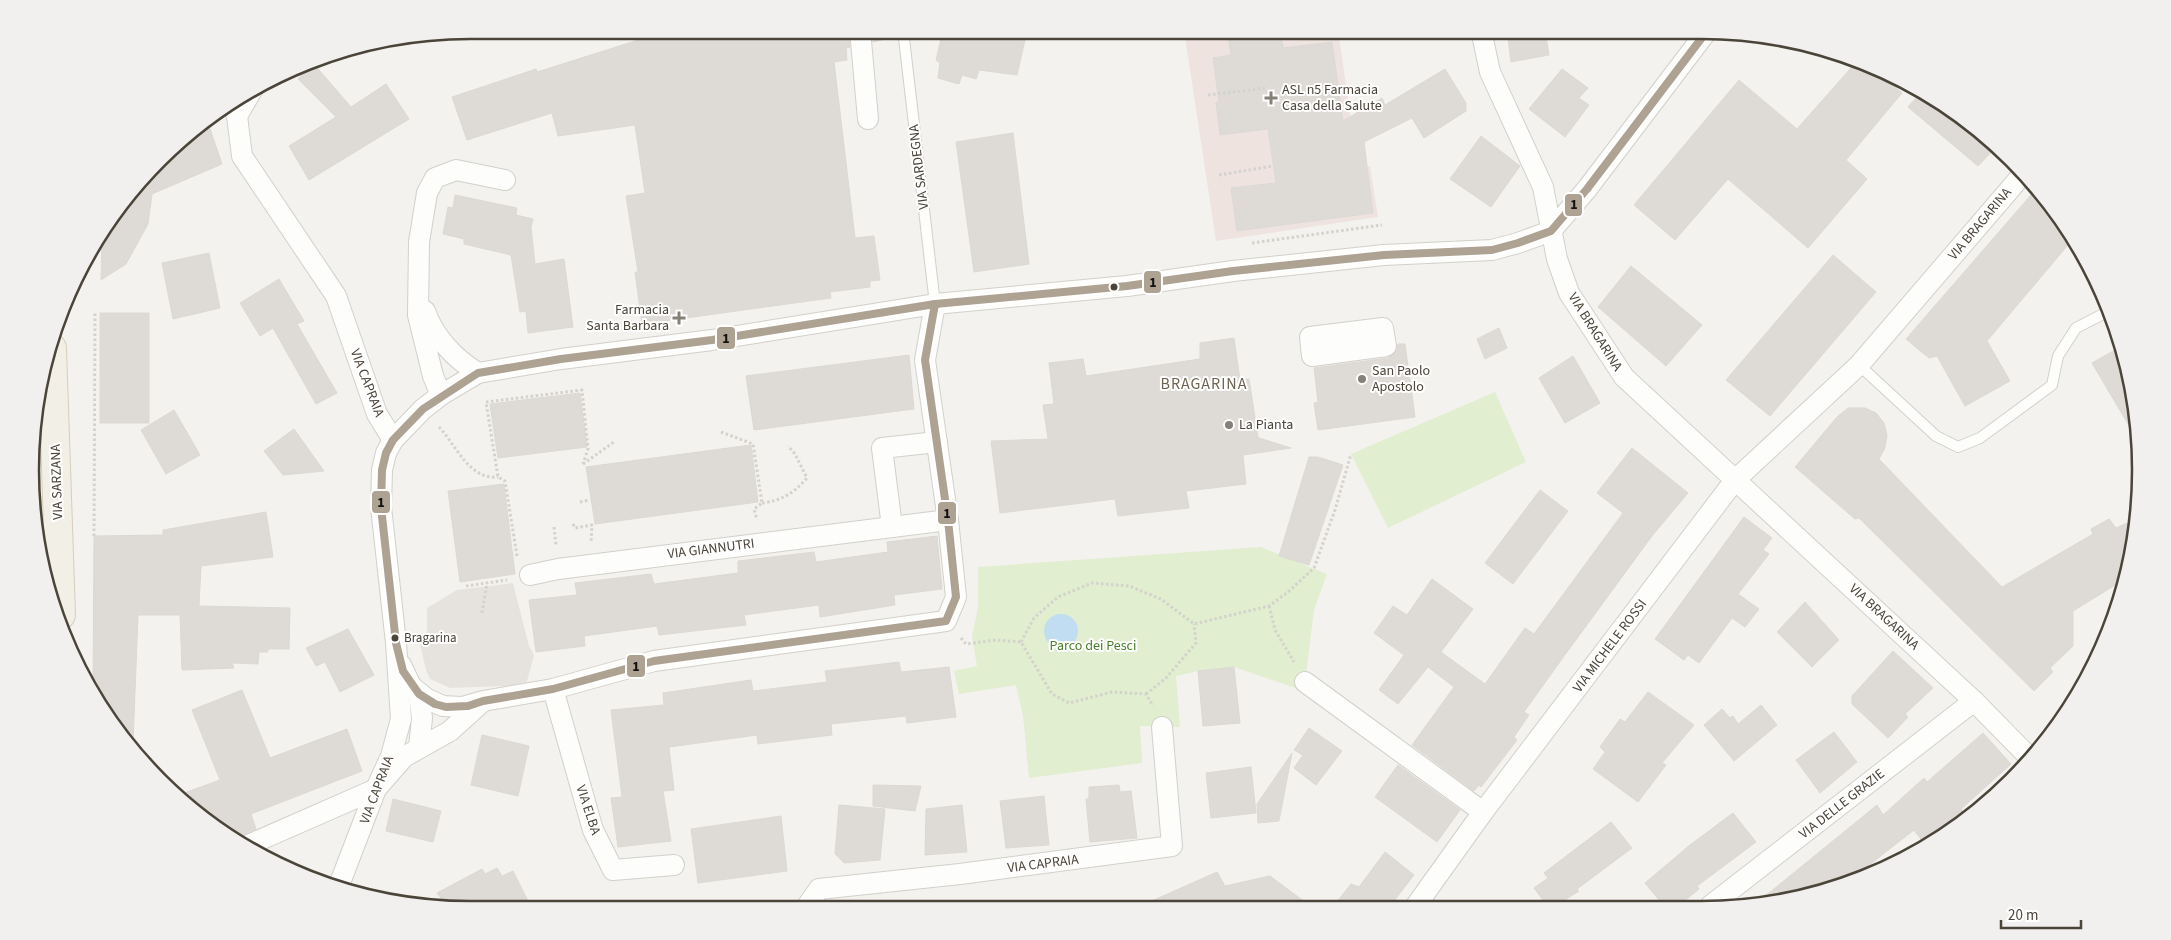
<svg xmlns="http://www.w3.org/2000/svg" width="2171" height="940" viewBox="0 0 2171 940" font-family="'Source Sans 3',sans-serif">
	<style>
		.medical { fill: #eee3df }
		.green { fill: #e1eecf }
		.parking { fill: #e6e3df }
		.water { fill: #c0ddf1 }
		.building { fill: #dedbd6; stroke: #dcd9d4 }
		.lines { fill: none; stroke-linecap: round; stroke-linejoin: round }
		.lane-casing { stroke: #d2d0cb; stroke-width: 12 }
		.street-casing { stroke: #d2d0cb; stroke-width: 22 }
		.primary-casing { stroke: #d6cebb; stroke-width: 30 }
		.path { stroke: #d3d2cc; stroke-width: 3; stroke-dasharray: 2.5 2.5; stroke-linecap: butt }
		.lane { stroke: #fdfdfc; stroke-width: 10 }
		.street { stroke: #fdfdfc; stroke-width: 20 }
		.primary { stroke: #f2efe6; stroke-width: 28 }
		.bus-1-casing { stroke: #fff; stroke-width: 11 }
		.bus-1 { stroke: #aea293; stroke-width: 8 }
		.poi-dot { fill: #868178; stroke: #fff; stroke-width: 2 }
		.bus-dot { fill: #4b4439; stroke: #fff; stroke-width: 2 }
		.labels { text-anchor: middle; dominant-baseline: central; stroke-width: 4; stroke-linejoin: round; paint-order: stroke }
		.bus-label { font-size: 13px; fill: #4b4439; stroke: #fff; text-anchor: start }
		.poi-label { font-size: 14px; fill: #4b4439; stroke: #fff; text-anchor: start }
		.street-label { font-size: 14px; fill: #4b4439; stroke: #fff }
		.park-label { font-size: 14px; fill: #4a7f2a; stroke: #fff }
		.quarter-label { font-size: 16px; letter-spacing: 1px; fill: #6e6250; stroke: #fff }
		.rim { fill: none; stroke: #4b4439; stroke-width: 2.5 }
		.line-badge { stroke: #fff; stroke-width: 2 }
		.pale-badge-label { font-size: 14px; text-anchor: middle; font-weight: bold; fill: #111 }
	</style>
	<rect width="100%" height="100%" fill="#f4f2ee"/>
	<path class="medical" d="M 1184,30 L 1338,30 L 1358,168 L 1370,166 L 1378,217 L 1216,241 Z"/>
	<g class="green">
		<path d="M 1495,392 L 1526,462 L 1388,528 L 1351,454 Z"/>
		<path d="M 1261,547 L 1327,574 L 1314,610 L 1304,691 L 1234,667 L 1198,671 L 1176,676 L 1180,727 L 1140,726 L 1142,763 L 1029,778 L 1023,716 L 1016,685 L 959,694 L 954,671 L 977,666 L 972,636 L 978,608 L 978,567 Z"/>
	</g>
	<path class="parking" d="M 513,583 L 529,646 L 534,655 L 526,685 L 450,688 L 430,679 L 426,670 L 419,640 L 427,632 L 427,608 L 457,590 Z"/>
	<circle class="water" cx="1061" cy="631" r="17"/>
	<g class="building">
		<path d="M 670,30 L 848,30 L 850,47 L 846,48 L 847,60 L 834,62 L 855,238 L 874,236 L 880,280 L 870,281 L 870,287 L 830,292 L 831,298 L 642,324 L 635,272 L 638,272 L 626,196 L 645,193 L 635,125 L 558,136 L 552,113 L 467,140 L 452,97 L 536,69 L 537,72 Z"/>
		<path d="M 872,30 L 885,30 L 886,39 L 873,42 Z"/>
		<path d="M 943,30 L 1020,30 L 1019,38 L 1025,40 L 1017,75 L 979,70 L 976,79 L 962,75 L 959,84 L 938,78 L 940,63 L 936,60 Z"/>
		<path d="M 1227,30 L 1280,30 L 1283,48 L 1332,42 L 1343,121 L 1382,98 L 1385,105 L 1445,69 L 1466,103 L 1466,111 L 1424,138 L 1412,118 L 1364,142 L 1373,213 L 1237,231 L 1231,188 L 1276,183 L 1268,129 L 1220,135 L 1216,102 L 1219,102 L 1213,58 L 1231,55 Z"/>
		<path d="M 1507,30 L 1545,30 L 1549,55 L 1511,62 Z"/>
		<path d="M 1858,60 L 1867,65 L 1902,93 L 1846,160 L 1867,179 L 1808,248 L 1728,179 L 1675,240 L 1634,205 L 1739,80 L 1797,129 Z"/>
		<path d="M 313,63 L 351,107 L 386,84 L 409,119 L 309,180 L 289,146 L 336,117 L 298,79 Z"/>
		<path d="M 1562,69 L 1588,88 L 1579,98 L 1589,105 L 1565,137 L 1529,109 Z"/>
		<path d="M 1923,90 L 1997,146 L 1978,166 L 1908,107 Z"/>
		<path d="M 207,120 L 222,164 L 152,194 L 148,224 L 126,264 L 101,280 L 102,235 L 180,139 Z"/>
		<path d="M 1013,133 L 1029,264 L 974,272 L 956,142 Z"/>
		<path d="M 1481,136 L 1520,166 L 1491,207 L 1450,179 Z"/>
		<path d="M 2037,188 L 2050,202 L 2073,239 L 1987,341 L 2010,381 L 1965,406 L 1937,356 L 1929,358 L 1906,339 Z"/>
		<path d="M 455,195 L 517,208 L 516,215 L 533,219 L 531,227 L 535,264 L 564,259 L 573,327 L 528,333 L 526,311 L 520,312 L 511,255 L 464,244 L 464,239 L 443,234 L 448,207 L 453,208 Z"/>
		<path d="M 209,253 L 220,308 L 173,319 L 162,263 Z"/>
		<path d="M 1833,255 L 1876,292 L 1770,416 L 1726,380 Z"/>
		<path d="M 1631,266 L 1702,325 L 1666,366 L 1598,307 Z"/>
		<path d="M 279,279 L 304,321 L 297,324 L 337,393 L 316,404 L 273,328 L 260,336 L 240,303 Z"/>
		<rect x="100" y="313" width="49" height="110"/>
		<path d="M 1499,328 L 1507,348 L 1485,359 L 1477,339 Z"/>
		<path d="M 1234,338 L 1240,380 L 1249,379 L 1258,437 L 1256,437 L 1291,448 L 1243,455 L 1246,484 L 1186,491 L 1189,508 L 1118,516 L 1115,499 L 1000,513 L 991,441 L 1048,439 L 1043,405 L 1054,404 L 1049,363 L 1083,359 L 1086,376 L 1200,359 L 1200,343 Z"/>
		<path d="M 1398,344 L 1405,344 L 1415,417 L 1318,430 L 1314,403 L 1318,402 L 1314,368 L 1388,358 L 1397,351 Z"/>
		<path d="M 2122,346 L 2126,356 L 2138,441 L 2092,363 Z"/>
		<path d="M 909,355 L 914,409 L 754,430 L 746,376 Z"/>
		<path d="M 1573,356 L 1600,403 L 1565,423 L 1539,378 Z"/>
		<path d="M 580,393 L 587,447 L 498,458 L 490,404 Z"/>
		<path d="M 1848,408 L 1865,408 L 1876,413 L 1884,423 L 1887,435 L 1885,448 L 1879,459 L 2002,587 L 2093,534 L 2091,529 L 2109,519 L 2116,528 L 2127,523 L 2136,533 L 2125,579 L 2073,611 L 2073,646 L 2050,668 L 2053,672 L 2034,691 L 1859,518 L 1855,519 L 1795,467 L 1837,417 Z"/>
		<path d="M 174,410 L 200,455 L 166,474 L 141,430 Z"/>
		<path d="M 294,429 L 311,453 L 324,471 L 283,475 L 264,451 Z"/>
		<path d="M 751,445 L 758,502 L 595,524 L 586,467 Z"/>
		<path d="M 1632,448 L 1688,493 L 1652,536 L 1567,652 L 1524,712 L 1529,715 L 1514,737 L 1517,740 L 1481,787 L 1479,785 L 1474,791 L 1412,745 L 1454,687 L 1428,667 L 1398,704 L 1379,690 L 1404,655 L 1374,633 L 1393,606 L 1407,615 L 1432,579 L 1473,609 L 1441,652 L 1485,684 L 1525,628 L 1534,634 L 1623,513 L 1597,493 Z"/>
		<path d="M 1309,457 L 1318,457 L 1343,465 L 1309,565 L 1279,556 Z"/>
		<path d="M 504,484 L 515,574 L 460,582 L 448,491 Z"/>
		<path d="M 1540,490 L 1568,511 L 1513,584 L 1485,563 Z"/>
		<path d="M 266,512 L 273,557 L 201,566 L 199,606 L 290,608 L 289,649 L 268,649 L 268,652 L 259,652 L 258,664 L 232,663 L 234,668 L 182,670 L 180,615 L 138,615 L 133,743 L 93,695 L 94,536 L 163,535 L 163,530 Z"/>
		<path d="M 1744,517 L 1772,538 L 1763,550 L 1769,554 L 1738,594 L 1759,609 L 1745,627 L 1732,618 L 1699,663 L 1688,655 L 1684,660 L 1655,639 Z"/>
		<path d="M 937,536 L 942,589 L 894,595 L 895,605 L 820,617 L 819,605 L 744,615 L 746,625 L 659,635 L 657,626 L 584,636 L 585,646 L 536,652 L 529,600 L 577,595 L 575,583 L 651,574 L 654,584 L 738,573 L 738,561 L 814,552 L 816,562 L 888,552 L 887,542 Z"/>
		<path d="M 1805,602 L 1839,640 L 1812,667 L 1777,632 Z"/>
		<path d="M 348,629 L 374,675 L 340,692 L 325,662 L 316,666 L 306,648 Z"/>
		<path d="M 1893,651 L 1933,688 L 1905,714 L 1908,717 L 1888,738 L 1852,704 L 1852,696 Z"/>
		<path d="M 899,662 L 901,672 L 949,667 L 956,717 L 907,723 L 906,716 L 831,724 L 832,735 L 758,744 L 757,735 L 669,747 L 674,790 L 663,791 L 671,841 L 618,847 L 611,798 L 622,797 L 611,710 L 664,705 L 663,693 L 751,680 L 753,691 L 827,682 L 825,671 Z"/>
		<path d="M 1234,667 L 1240,723 L 1203,726 L 1198,671 Z"/>
		<path d="M 242,690 L 270,758 L 347,729 L 362,771 L 251,814 L 256,829 L 235,840 L 176,796 L 220,780 L 192,710 Z"/>
		<path d="M 1648,692 L 1694,725 L 1662,763 L 1666,765 L 1638,802 L 1593,769 L 1605,752 L 1600,747 L 1620,719 L 1625,722 Z"/>
		<path d="M 1761,705 L 1777,725 L 1734,761 L 1704,725 L 1722,709 L 1730,718 L 1733,716 L 1738,724 Z"/>
		<path d="M 1309,728 L 1342,751 L 1316,785 L 1294,768 L 1303,755 L 1294,750 Z"/>
		<path d="M 1834,732 L 1857,762 L 1820,793 L 1796,760 Z"/>
		<path d="M 1983,733 L 2011,764 L 1961,809 L 1967,816 L 1924,843 L 1914,830 L 1846,883 L 1753,906 L 1877,805 L 1883,815 L 1924,778 L 1927,782 Z"/>
		<path d="M 482,735 L 529,746 L 518,796 L 471,785 Z"/>
		<path d="M 1292,753 L 1279,821 L 1258,823 L 1257,804 Z"/>
		<path d="M 1398,765 L 1460,810 L 1437,842 L 1375,797 Z"/>
		<path d="M 1251,767 L 1256,813 L 1211,818 L 1206,773 Z"/>
		<path d="M 873,785 L 921,786 L 915,811 L 873,806 Z"/>
		<path d="M 1119,785 L 1120,792 L 1131,791 L 1137,838 L 1090,842 L 1086,799 L 1089,799 L 1089,787 Z"/>
		<path d="M 1044,796 L 1049,845 L 1006,848 L 1000,801 Z"/>
		<path d="M 393,799 L 441,811 L 433,842 L 386,831 Z"/>
		<path d="M 839,805 L 885,809 L 880,860 L 844,863 L 835,854 Z"/>
		<path d="M 962,805 L 967,852 L 925,855 L 926,809 Z"/>
		<path d="M 1733,813 L 1756,842 L 1697,886 L 1699,889 L 1684,901 L 1674,906 L 1664,906 L 1645,883 L 1690,845 Z"/>
		<path d="M 781,816 L 787,871 L 698,883 L 691,829 Z"/>
		<path d="M 1611,822 L 1632,848 L 1577,889 L 1579,891 L 1553,907 L 1548,907 L 1534,888 L 1548,878 L 1544,873 Z"/>
		<path d="M 1385,852 L 1414,875 L 1394,901 L 1403,905 L 1403,907 L 1333,907 L 1351,884 L 1359,887 Z"/>
		<path d="M 497,868 L 502,876 L 513,871 L 529,903 L 515,910 L 470,910 L 447,906 L 437,893 L 482,869 L 485,874 Z"/>
		<path d="M 1217,872 L 1225,886 L 1270,876 L 1313,908 L 1136,908 Z"/>
	</g>
	<g class="lines">
		<g class="lane-casing">
			<g id="lane">
				<path d="M 903,30 L 935,304"/>
				<path d="M 1859,365 L 1936,436 L 1958,447 L 1980,438 L 2052,385 L 2058,356 L 2076,328 L 2109,311"/>
			</g>
		</g>
		<g class="street-casing">
			<g id="street">
				<path d="M 860,30 L 868,119"/>
				<path d="M 1481,30 L 1490,72 L 1543,187 L 1557,259 L 1569,293 L 1624,377 L 1974,701 L 2029,757"/>
				<path d="M 231,102 L 237,116 L 242,156 L 336,296 L 377,414 L 393,440"/>
				<path d="M 237,116 L 254,87"/>
				<path d="M 425,311 C 434,337 455,359 478,373"/>
				<path d="M 1383,328 L 1386,346 L 1312,356 L 1310,337 Z"/>
				<path d="M 441,395 L 433,376 L 418,315 L 419,242 L 427,193 L 435,178 L 456,170 L 505,180"/>
				<path d="M 892,527 L 882,448 L 937,442"/>
				<path d="M 530,575 L 558,569 L 948,520"/>
				<path d="M 401,665 L 411,686 L 427,699 L 443,706 L 462,707 L 483,701 L 553,689 L 654,661 L 946,621 L 956,597 L 948,520 L 925,360 L 935,304"/>
				<path d="M 1305,682 L 1483,812"/>
				<path d="M 553,689 L 593,830 L 613,870 L 674,865"/>
				<path d="M 419,694 L 422,718 L 419,747"/>
				<path d="M 244,847 L 376,789 L 404,757 L 450,731 L 481,703"/>
				<path d="M 338,888 L 376,789 L 391,756 L 401,719 L 396,643 L 381,507 L 382,470 L 386,453 L 393,440 L 423,409 L 441,395 L 478,373 L 561,359 L 712,340 L 935,304 L 1127,286 L 1233,271 L 1384,255 L 1492,250 L 1518,243 L 1551,231 L 1587,189 L 1707,31"/>
				<path d="M 1710,906 L 1974,701"/>
				<path d="M 1415,907 L 1483,812 L 1735,480 L 1859,365 L 2023,174"/>
				<path d="M 805,909 L 819,889 L 960,874 L 1172,846 L 1162,727"/>
			</g>
		</g>
		<g class="primary-casing">
			<path id="primary" d="M 52,348 L 61,615"/>
		</g>
		<g class="path">
			<path d="M 1208,95 L 1267,88"/>
			<path d="M 1219,175 L 1273,166"/>
			<path d="M 1252,243 L 1382,225"/>
			<path d="M 439,427 C 456,445 469,480 498,477"/>
			<path d="M 721,432 L 753,444 L 762,503 L 754,509 L 757,520"/>
			<path d="M 583,464 L 614,442"/>
			<path d="M 580,502 L 589,500"/>
			<path d="M 762,503 C 781,501 794,493 807,478 L 795,454 L 788,446"/>
			<path d="M 573,524 L 575,528 L 592,525 L 591,542"/>
			<path d="M 554,527 L 556,546"/>
			<path d="M 94,536 L 95,313"/>
			<path d="M 517,556 L 505,481 L 498,477 L 486,402 L 582,390 L 588,449 L 583,464"/>
			<path d="M 466,586 L 507,580"/>
			<path d="M 1269,606 L 1275,630 L 1294,662"/>
			<path d="M 482,613 L 487,583"/>
			<path d="M 961,638 L 966,644 L 996,640 L 1021,642 L 1052,694 L 1069,703 L 1112,692 L 1146,694 L 1153,706"/>
			<path d="M 1021,642 L 1034,618 L 1058,597 L 1092,583 L 1129,586 L 1161,599 L 1194,624 L 1269,606 L 1288,592 L 1314,568 L 1335,510 L 1351,454"/>
			<path d="M 1146,694 L 1166,678 L 1196,643 L 1194,624"/>
		</g>
		<use href="#lane" class="lane"/>
		<use href="#street" class="street"/>
		<use href="#primary" class="primary"/>
		<g class="bus-1-casing">
			<g id="bus-1">
				<path d="M 935,304 L 925,360 L 948,520 L 956,597 L 946,621 L 654,661 L 553,689 L 483,701 L 468,706 L 446,707 L 435,704 L 419,694 L 403,671 L 396,643 L 381,507 L 382,470 L 386,453 L 393,440 L 423,409 L 478,373 L 561,359 L 712,340 Z"/>
				<path d="M 935,304 L 1127,286 L 1233,271 L 1384,255 L 1492,250 L 1518,243 L 1551,231 L 1587,189 L 1707,31"/>
			</g>
		</g>
		<use href="#bus-1" class="bus-1"/>
	</g>
	<g class="poi-dot">
		<path d="M1268.5 90.5h5v5h5v5h-5v5h-5v-5h-5v-5h5z"/>
		<path d="M676.5 310.5h5v5h5v5h-5v5h-5v-5h-5v-5h5z"/>
		<circle cx="1362" cy="379" r="5"/>
		<circle cx="1229" cy="425" r="5"/>
	</g>
	<g class="bus-dot">
		<circle cx="1114" cy="287" r="4.5"/>
		<circle cx="395" cy="638" r="4.5"/>
	</g>
	<g class="labels">
		<g class="bus-label">
			<text x="404" y="638">Bragarina</text>
		</g>
		<g class="poi-label">
			<text x="1282" y="90">ASL n5 Farmacia<tspan x="1282" dy="16">Casa della Salute</tspan></text>
			<text x="669" y="310" text-anchor="end">Farmacia<tspan x="669" dy="16">Santa Barbara</tspan></text>
			<text x="1372" y="371">San Paolo<tspan x="1372" dy="16">Apostolo</tspan></text>
			<text x="1239" y="425">La Pianta</text>
		</g>
		<g class="street-label">
			<text transform="translate(919 167) rotate(-97)">VIA SARDEGNA</text>
			<text transform="translate(1980 224) rotate(-50)">VIA BRAGARINA</text>
			<text transform="translate(1595 332) rotate(58)">VIA BRAGARINA</text>
			<text transform="translate(367 383) rotate(69)">VIA CAPRAIA</text>
			<text transform="translate(57 482) rotate(-92)">VIA SARZANA</text>
			<text transform="translate(711 549) rotate(-7)">VIA GIANNUTRI</text>
			<text transform="translate(1884 617) rotate(43)">VIA BRAGARINA</text>
			<text transform="translate(1610 646) rotate(-53)">VIA MICHELE ROSSI</text>
			<text transform="translate(377 790) rotate(-69)">VIA CAPRAIA</text>
			<text transform="translate(1842 804) rotate(-38)">VIA DELLE GRAZIE</text>
			<text transform="translate(588 810) rotate(72)">VIA ELBA</text>
			<text transform="translate(1043 864) rotate(-7)">VIA CAPRAIA</text>
		</g>
		<g class="park-label">
			<text x="1093" y="646">Parco dei Pesci</text>
		</g>
		<g class="quarter-label">
			<text x="1204" y="384">BRAGARINA</text>
		</g>
	</g>
	<path d="M0 0H2171V940H0ZM470 39H1701A431 431 0 0 1 2132 470V470A431 431 0 0 1 1701 901H470A431 431 0 0 1 39 470V470A431 431 0 0 1 470 39Z" fill="#f1f0ef" fill-rule="evenodd"/>
	<path class="rim" d="M470 39H1701A431 431 0 0 1 2132 470V470A431 431 0 0 1 1701 901H470A431 431 0 0 1 39 470V470A431 431 0 0 1 470 39Z"/>
	<g class="line-badge">
		<rect x="1564" y="193" width="19" height="24" rx="5" fill="#aea293"/>
		<rect x="1143" y="270" width="19" height="24" rx="5" fill="#aea293"/>
		<rect x="716" y="326" width="20" height="24" rx="5" fill="#aea293"/>
		<rect x="371" y="490" width="20" height="24" rx="5" fill="#aea293"/>
		<rect x="937" y="501" width="20" height="24" rx="5" fill="#aea293"/>
		<rect x="626" y="654" width="20" height="24" rx="5" fill="#aea293"/>
	</g>
	<g class="pale-badge-label">
		<text x="1574" y="209">1</text>
		<text x="1153" y="287">1</text>
		<text x="726" y="343">1</text>
		<text x="381" y="507">1</text>
		<text x="947" y="518">1</text>
		<text x="636" y="671">1</text>
	</g>
	<path d="M2001 920v8h80v-8" fill="none" stroke="#4b4439" stroke-width="2.5"/>
	<text x="2008" y="920" font-size="15" fill="#4b4439" stroke="#ffffff" stroke-width="4" paint-order="stroke">20 m</text>
</svg>
